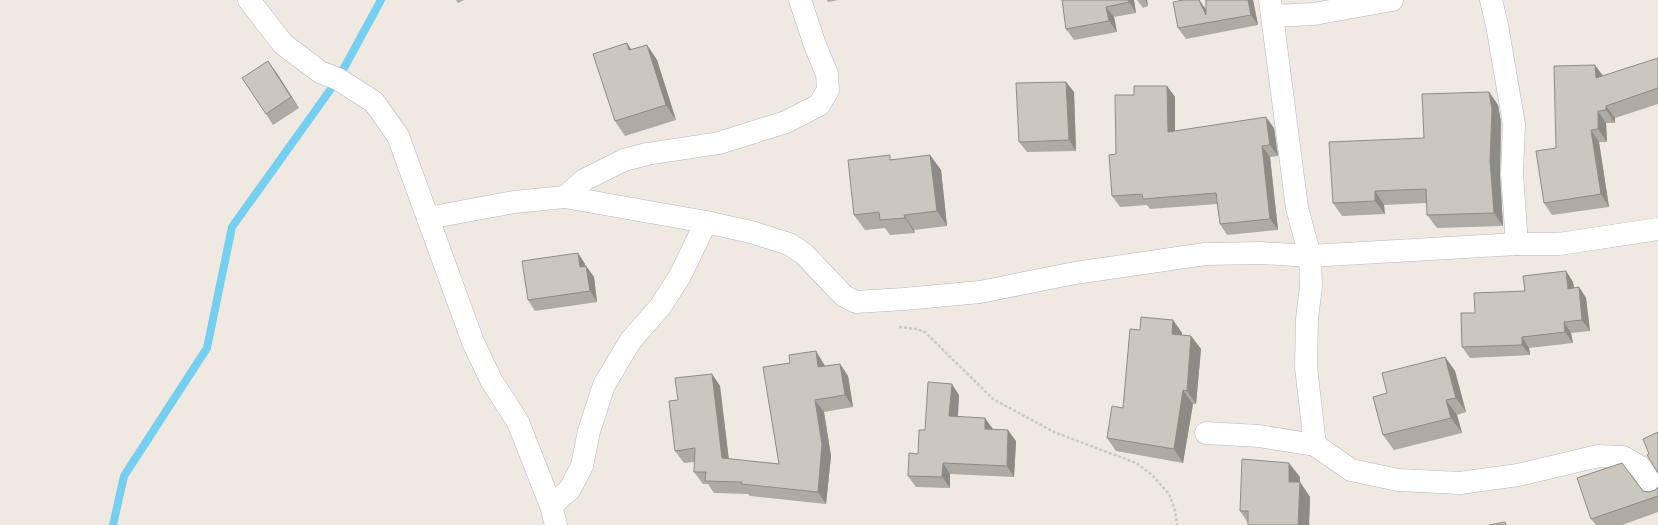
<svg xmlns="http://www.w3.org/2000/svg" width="1658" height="525" viewBox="0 0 1658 525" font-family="Karla,sans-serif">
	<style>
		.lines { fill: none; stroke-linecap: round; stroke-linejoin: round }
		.stream { stroke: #75cff0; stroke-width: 8 }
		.street-casing { stroke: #b4b7c1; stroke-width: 23 }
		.path { stroke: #c9c9c9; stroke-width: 2.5; stroke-dasharray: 3 2; stroke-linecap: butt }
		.street { stroke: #fff; stroke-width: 22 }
		.wall { fill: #afaba4 }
		.shaded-wall { fill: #8e8b86 }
		.building { fill: #cbc7bf; stroke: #8e8b86 }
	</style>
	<rect width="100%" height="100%" fill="#efe9e1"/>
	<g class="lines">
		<path class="stream" d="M 113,525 L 124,476 L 207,348 L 232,227 L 338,79 L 381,0"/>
		<g class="street-casing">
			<g id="street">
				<path d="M 249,0 L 283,44 L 320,72 L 338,79 L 374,102 L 398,136 L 473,342 L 491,380 L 518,422 L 551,506 L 556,525"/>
				<path d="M 1270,0 L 1297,208 L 1310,256 L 1311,286 L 1307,319 L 1306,367 L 1315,445"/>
				<path d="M 1491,0 L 1497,25 L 1514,124 L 1512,174 L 1517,244"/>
				<path d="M 1272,16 L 1314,14 L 1392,0"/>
				<path d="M 565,197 L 584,180 L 624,160 L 647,154 L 719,143 L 786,122 L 819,105 L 828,90 L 827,74 L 815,45 L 800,0"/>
				<path d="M 428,218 L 514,202 L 565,197 L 706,222 L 751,232 L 789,244 L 804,254 L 844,296 L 856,302 L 904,299 L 980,292 L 1075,273 L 1205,254 L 1260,253 L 1310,256 L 1517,244 L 1559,244 L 1658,229"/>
				<path d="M 1206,433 L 1259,436 L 1315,445 L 1351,470 L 1398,480 L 1460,483 L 1518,475 L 1598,456 L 1623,457 L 1640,467 L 1658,493"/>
				<path d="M 551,506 L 570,489 L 582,466 L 589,431 L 604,385 L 631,340 L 660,307 L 680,276 L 706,222"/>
			</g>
		</g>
		<path class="path" d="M 899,327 L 916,329 L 925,332 L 993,399 L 1054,432 L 1136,463 L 1152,475 L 1169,494 L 1175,510 L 1177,525"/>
		<use href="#street" class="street"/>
	</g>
	<g class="wall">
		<path d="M 456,0 L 464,0 L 458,3 Z"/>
		<path d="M 827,0 L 838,0 L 828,2 Z"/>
		<path d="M 1062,0 L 1135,0 L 1134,0 L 1136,13 L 1114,17 L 1117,32 L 1074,40 L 1066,29 Z"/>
		<path d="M 1137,0 L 1147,0 L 1148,6 L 1143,8 Z"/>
		<path d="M 1184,0 L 1199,0 L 1206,11 L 1253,0 L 1258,25 L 1186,39 L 1178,28 Z"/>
		<path d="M 627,43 L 631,50 L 647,45 L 657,60 L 676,120 L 625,136 L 615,121 Z"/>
		<path d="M 1658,58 L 1658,104 L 1615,118 L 1615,123 L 1606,123 L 1607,142 L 1599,142 L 1609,207 L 1552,215 L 1544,203 L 1556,148 L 1603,76 Z"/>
		<path d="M 276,72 L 299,108 L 273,125 L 266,114 Z"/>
		<path d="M 1066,82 L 1074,92 L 1076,151 L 1027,152 L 1019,142 Z"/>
		<path d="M 1167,86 L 1175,97 L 1175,131 L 1274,128 L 1278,156 L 1270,157 L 1278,230 L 1227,235 L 1220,224 L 1217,204 L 1150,209 L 1147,205 L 1120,207 L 1112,196 L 1116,154 L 1134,95 Z"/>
		<path d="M 1489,92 L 1498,105 L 1501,122 L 1500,175 L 1503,226 L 1437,228 L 1427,215 L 1427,203 L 1384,205 L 1385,214 L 1342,216 L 1333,203 L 1424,138 Z"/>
		<path d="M 930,155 L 941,170 L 947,226 L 914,230 L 915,233 L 890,235 L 885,228 L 865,230 L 854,215 L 893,160 Z"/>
		<path d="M 578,253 L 585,264 L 585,266 L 586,266 L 594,277 L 597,302 L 535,311 L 528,300 Z"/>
		<path d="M 1566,271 L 1573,282 L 1574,288 L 1579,287 L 1586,298 L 1590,331 L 1571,333 L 1573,343 L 1529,348 L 1530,355 L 1470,358 L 1462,347 L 1475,313 L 1525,291 Z"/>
		<path d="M 1173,320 L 1182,333 L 1182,335 L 1191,336 L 1201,349 L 1196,404 L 1193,404 L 1183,463 L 1116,451 L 1107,438 L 1123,408 L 1140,330 Z"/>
		<path d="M 1445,357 L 1455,371 L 1466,412 L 1457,415 L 1462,433 L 1394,450 L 1383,435 L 1387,393 Z"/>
		<path d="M 824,364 L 825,366 L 840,364 L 848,376 L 853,407 L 824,412 L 831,456 L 826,504 L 750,496 L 748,494 L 714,493 L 708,484 L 703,484 L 694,472 L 694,462 L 684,463 L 675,451 L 678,400 L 712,374 L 720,386 L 729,459 L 779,464 Z"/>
		<path d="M 959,395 L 958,417 L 993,429 L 1016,441 L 1014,477 L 950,474 L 950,488 L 916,487 L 908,476 L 918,454 L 925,430 Z"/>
		<path d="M 1300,477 L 1300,482 L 1310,497 L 1309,525 L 1248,525 L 1248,523 L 1240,511 Z"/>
		<path d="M 1658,487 L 1658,512 L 1622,525 L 1596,525 L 1591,519 L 1643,491 L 1649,492 L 1655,490 Z"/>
	</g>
	<g class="shaded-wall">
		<path d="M 1128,0 L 1134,0 L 1136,13 L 1129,2 Z"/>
		<path d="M 1145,0 L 1147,0 L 1148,6 Z"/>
		<path d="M 1199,0 L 1205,8 L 1212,22 L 1206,15 Z"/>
		<path d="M 1248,0 L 1253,0 L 1258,25 L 1251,15 Z"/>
		<path d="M 1106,7 L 1114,17 L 1117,32 L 1109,21 Z"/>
		<path d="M 627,43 L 637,58 L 629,50 Z"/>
		<path d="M 647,45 L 657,60 L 676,120 L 666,105 Z"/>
		<path d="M 268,61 L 276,72 L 299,108 L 291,97 Z"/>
		<path d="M 1595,65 L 1604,77 L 1596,78 Z"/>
		<path d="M 1066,82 L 1074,92 L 1076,151 L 1069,140 Z"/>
		<path d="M 1167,86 L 1175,97 L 1175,142 L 1168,132 Z"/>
		<path d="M 1489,92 L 1498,105 L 1501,122 L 1500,175 L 1503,226 L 1494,213 L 1490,161 Z"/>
		<path d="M 1606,106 L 1615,118 L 1615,123 L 1606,110 Z"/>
		<path d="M 1598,111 L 1606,123 L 1607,142 L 1598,129 Z"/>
		<path d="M 1266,117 L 1274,128 L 1278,156 L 1270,145 Z"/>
		<path d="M 1591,130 L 1599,142 L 1609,207 L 1601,194 Z"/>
		<path d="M 1262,146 L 1270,157 L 1278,230 L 1270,219 Z"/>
		<path d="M 930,155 L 941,170 L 947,226 L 937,211 Z"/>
		<path d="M 1375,191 L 1384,205 L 1385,214 L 1375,201 Z"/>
		<path d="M 904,215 L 914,230 L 915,233 L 905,218 Z"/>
		<path d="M 578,253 L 585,264 L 587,278 L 580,267 Z"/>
		<path d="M 586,266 L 594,277 L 597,302 L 590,291 Z"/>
		<path d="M 1566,271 L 1573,282 L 1576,300 L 1568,289 Z"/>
		<path d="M 1579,287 L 1586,298 L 1590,331 L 1582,320 Z"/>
		<path d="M 1173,320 L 1182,333 L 1181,348 L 1172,334 Z"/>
		<path d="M 1564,322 L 1571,333 L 1573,343 L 1565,332 Z"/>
		<path d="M 1191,336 L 1201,349 L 1196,404 L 1187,391 Z"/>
		<path d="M 1522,337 L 1529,348 L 1530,355 L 1522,345 Z"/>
		<path d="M 816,351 L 824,364 L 827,379 L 818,367 Z"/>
		<path d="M 1445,357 L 1455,371 L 1466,412 L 1456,398 Z"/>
		<path d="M 840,364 L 848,376 L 853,407 L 845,395 Z"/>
		<path d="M 712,374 L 720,386 L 730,471 L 722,458 Z"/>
		<path d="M 952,384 L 959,395 L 957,427 L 949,416 Z"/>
		<path d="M 1183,390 L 1193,404 L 1183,463 L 1174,449 Z"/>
		<path d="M 815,400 L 824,412 L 831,456 L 826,504 L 818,492 Z"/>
		<path d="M 1446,400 L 1457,415 L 1462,433 L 1451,418 Z"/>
		<path d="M 985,418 L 993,429 L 993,440 L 985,429 Z"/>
		<path d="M 1008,430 L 1016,441 L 1014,477 L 1007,466 Z"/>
		<path d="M 943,463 L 950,474 L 950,488 L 942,477 Z"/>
		<path d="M 1289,463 L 1300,477 L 1299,496 L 1289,482 Z"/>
		<path d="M 1300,482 L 1310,497 L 1309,525 L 1298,525 Z"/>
	</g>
	<g class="building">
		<path d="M 1062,0 L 1128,0 L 1129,2 L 1106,7 L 1109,21 L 1066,29 Z"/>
		<path d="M 1184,0 L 1199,0 L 1206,15 L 1206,0 L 1248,0 L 1251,15 L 1178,28 L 1173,2 Z"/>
		<path d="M 627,43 L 629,50 L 647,45 L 666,105 L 615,121 L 593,54 Z"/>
		<path d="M 1658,58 L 1658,88 L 1606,106 L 1606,110 L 1598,111 L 1598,129 L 1591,130 L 1601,194 L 1544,203 L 1536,151 L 1556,148 L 1554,66 L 1595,65 L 1596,78 Z"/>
		<path d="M 268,61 L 291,97 L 266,114 L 242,78 Z"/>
		<path d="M 1066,82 L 1069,140 L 1019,142 L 1016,83 Z"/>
		<path d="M 1134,86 L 1167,86 L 1168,132 L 1266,117 L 1270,145 L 1262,146 L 1270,219 L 1220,224 L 1216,193 L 1143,199 L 1142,194 L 1112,196 L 1109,155 L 1116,154 L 1115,95 L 1134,95 Z"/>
		<path d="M 1489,92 L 1492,109 L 1490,161 L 1494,213 L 1427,215 L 1426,189 L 1375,191 L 1375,201 L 1333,203 L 1329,142 L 1424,138 L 1422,94 Z"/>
		<path d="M 890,155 L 890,160 L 930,155 L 937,211 L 904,215 L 905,218 L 880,220 L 879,212 L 854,215 L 848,160 Z"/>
		<path d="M 578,253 L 580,267 L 586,266 L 590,291 L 528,300 L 522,261 Z"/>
		<path d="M 1566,271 L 1568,289 L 1579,287 L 1582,320 L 1564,322 L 1565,332 L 1522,337 L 1522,345 L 1462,347 L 1461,313 L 1475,313 L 1474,293 L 1525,291 L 1523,276 Z"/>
		<path d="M 1141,317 L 1173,320 L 1172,334 L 1191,336 L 1187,391 L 1183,390 L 1174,449 L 1107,438 L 1112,406 L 1123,408 L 1130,329 L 1140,330 Z"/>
		<path d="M 816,351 L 818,367 L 840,364 L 845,395 L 815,400 L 822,444 L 818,492 L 741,484 L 742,482 L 705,481 L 706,472 L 694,472 L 695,448 L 675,451 L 669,401 L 678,400 L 675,378 L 712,374 L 722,458 L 779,464 L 763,367 L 790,363 L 789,355 Z"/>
		<path d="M 1445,357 L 1456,398 L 1446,400 L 1451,418 L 1383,435 L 1373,397 L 1387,393 L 1382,373 Z"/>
		<path d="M 928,382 L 952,384 L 949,416 L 985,418 L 985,429 L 1008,430 L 1007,466 L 943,463 L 942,477 L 908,476 L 909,453 L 918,454 L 919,430 L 925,430 Z"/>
		<path d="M 1658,432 L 1658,473 L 1647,455 L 1649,454 L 1643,439 Z"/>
		<path d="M 1242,459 L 1289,463 L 1289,482 L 1300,482 L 1298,525 L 1248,525 L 1248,511 L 1240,511 Z"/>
		<path d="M 1622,463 L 1643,491 L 1649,492 L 1655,490 L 1658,487 L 1658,496 L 1591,519 L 1577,478 Z"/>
		<path d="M 1505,522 L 1506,525 L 1489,525 Z"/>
	</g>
</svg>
